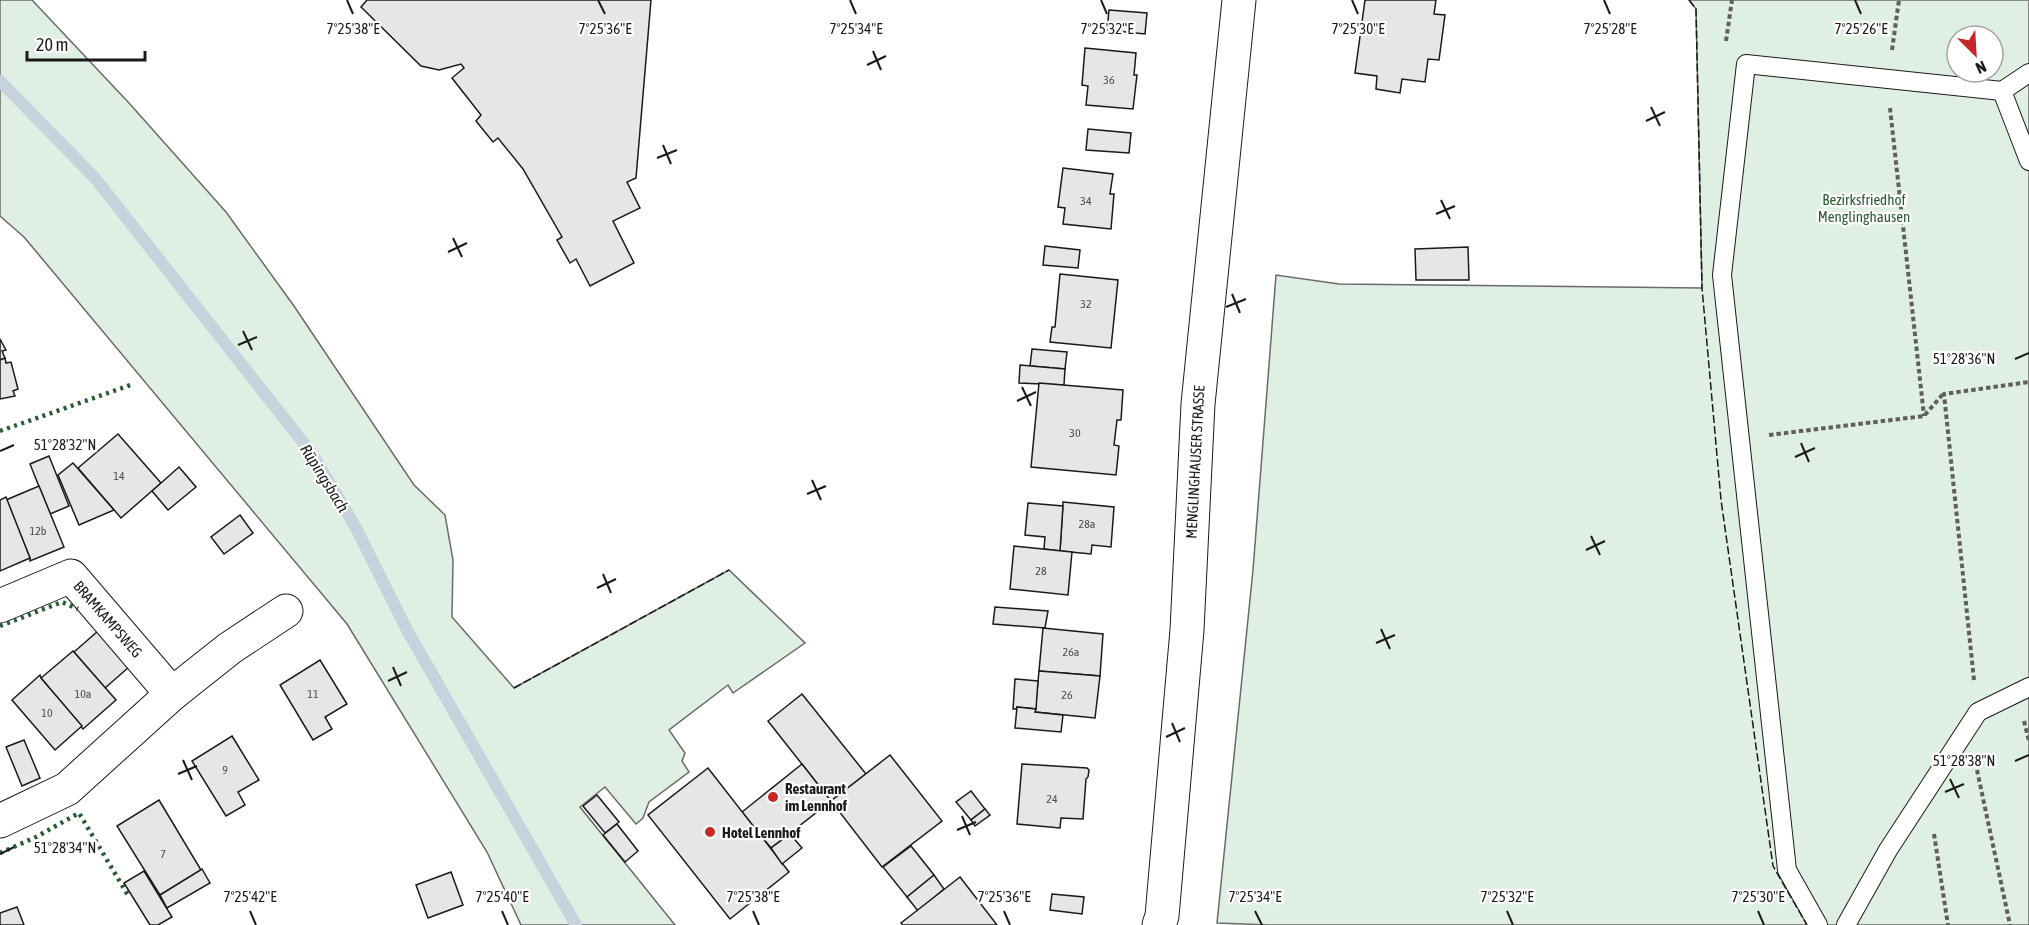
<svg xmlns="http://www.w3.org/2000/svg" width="2029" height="925" viewBox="0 0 2029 925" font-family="'Asap Condensed',sans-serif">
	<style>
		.green { fill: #e0efe3; stroke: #6a6a6a; stroke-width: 1.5; fill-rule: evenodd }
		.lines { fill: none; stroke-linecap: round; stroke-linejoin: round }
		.stream { stroke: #c6d2dc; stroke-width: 12 }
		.building { fill: #e6e6e6; stroke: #1a1a1a; stroke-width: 1.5 }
		.lane-casing { stroke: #1a1a1a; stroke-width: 20 }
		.street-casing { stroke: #1a1a1a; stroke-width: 35 }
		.secondary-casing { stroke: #1a1a1a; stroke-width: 35 }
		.path { stroke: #5f5f5f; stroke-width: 4; stroke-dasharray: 4.5 3; stroke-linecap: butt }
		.lane { stroke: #fff; stroke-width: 18 }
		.street { stroke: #fff; stroke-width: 33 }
		.secondary { stroke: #fff; stroke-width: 33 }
		.hedge { stroke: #2b5a34; stroke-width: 4.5; stroke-dasharray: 3 4.5; stroke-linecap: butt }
		.fence { stroke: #1a1a1a; stroke-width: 1.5; stroke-dasharray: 8 3; stroke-linecap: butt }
		.ticks { fill: none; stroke: #1a1a1a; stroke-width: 2 }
		.poi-dot { fill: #c62828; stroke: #fff; stroke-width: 2 }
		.labels { text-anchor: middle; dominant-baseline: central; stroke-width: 4.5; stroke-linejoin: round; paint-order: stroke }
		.number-label { font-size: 12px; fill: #4d4d4d }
		.park-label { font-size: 15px; fill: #2b5a34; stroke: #fff }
		.street-label { font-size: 15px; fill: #1a1a1a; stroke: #fff }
		.poi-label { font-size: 15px; font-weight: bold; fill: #1a1a1a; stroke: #fff; text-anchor: start }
		.water-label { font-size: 16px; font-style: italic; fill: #1a1a1a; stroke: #fff }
		.ticks-label { font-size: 15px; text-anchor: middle; fill: #1a1a1a; stroke: #fff; stroke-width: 4.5; stroke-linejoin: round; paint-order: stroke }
	</style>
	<rect width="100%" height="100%" fill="#fff"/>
	<g class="green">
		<path d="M 0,0 L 32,0 L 129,103 L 226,212 L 294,306 L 414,485 L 445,515 L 453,560 L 452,617 L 514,688 L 729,570 L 805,643 L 733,693 L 728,685 L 669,730 L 685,753 L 682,761 L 689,772 L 649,802 L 643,818 L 636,824 L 605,787 L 580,807 L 675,925 L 521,925 L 487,852 L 347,624 L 24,237 L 0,216 Z"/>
		<path d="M 1689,0 L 2029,0 L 2029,925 L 1269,925 L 1217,923 L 1253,570 L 1276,275 L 1339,284 L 1702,288 L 1696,9 ZM 1957,36 L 1993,36 L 1993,72 L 1957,72 Z"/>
	</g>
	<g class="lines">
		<path class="stream" d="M 0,81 L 95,178 L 313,455 L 355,526 L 407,630 L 576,925"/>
	</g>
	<g class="building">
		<path d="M 367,0 L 651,0 L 636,178 L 627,182 L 640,208 L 613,221 L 634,263 L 590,286 L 576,259 L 570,263 L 557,240 L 562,237 L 523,169 L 498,138 L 493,142 L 476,121 L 481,115 L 452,78 L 464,68 L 461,64 L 439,70 L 421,66 L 361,7 Z"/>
		<path d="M 1365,0 L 1436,0 L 1434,14 L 1445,15 L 1439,60 L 1428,59 L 1425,82 L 1402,79 L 1400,93 L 1376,89 L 1377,76 L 1355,73 Z"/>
		<path d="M 1109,10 L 1147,13 L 1145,34 L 1107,30 Z"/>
		<path d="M 1085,48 L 1136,53 L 1134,75 L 1137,75 L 1133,109 L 1086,105 L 1088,86 L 1082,85 Z"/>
		<path d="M 1088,129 L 1131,133 L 1129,153 L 1086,150 Z"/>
		<path d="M 1063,168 L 1113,174 L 1110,194 L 1114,194 L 1111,229 L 1063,224 L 1065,208 L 1058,207 Z"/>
		<path d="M 1045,246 L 1080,250 L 1078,268 L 1043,265 Z"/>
		<path d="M 1468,247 L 1469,280 L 1416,280 L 1415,249 Z"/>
		<path d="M 1060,274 L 1118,280 L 1111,348 L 1050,342 L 1052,327 L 1055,327 Z"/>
		<path d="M 0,339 L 6,350 L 2,351 L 5,358 L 0,360 Z"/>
		<path d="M 1032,349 L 1067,352 L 1065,369 L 1030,366 Z"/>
		<path d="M 5,358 L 6,363 L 11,362 L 18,389 L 13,391 L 15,396 L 0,399 L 0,360 Z"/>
		<path d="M 1020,365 L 1065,369 L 1064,385 L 1019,383 Z"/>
		<path d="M 1039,383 L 1123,390 L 1121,420 L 1117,420 L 1114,445 L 1119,446 L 1116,475 L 1031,467 Z"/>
		<path d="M 118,434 L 161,483 L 121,518 L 78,468 Z"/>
		<path d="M 49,456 L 69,506 L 50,514 L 30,464 Z"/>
		<path d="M 73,463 L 114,510 L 79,525 L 58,475 Z"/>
		<path d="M 179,467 L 196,487 L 168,510 L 152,491 Z"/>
		<path d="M 39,486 L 64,547 L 30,561 L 30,558 L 6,500 Z"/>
		<path d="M 6,497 L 30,558 L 0,571 L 0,500 Z"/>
		<path d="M 1063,502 L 1114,507 L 1111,547 L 1092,545 L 1091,554 L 1060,551 Z"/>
		<path d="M 1028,503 L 1063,506 L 1060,551 L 1044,549 L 1045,537 L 1025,535 Z"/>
		<path d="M 240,515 L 253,533 L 224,554 L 211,537 Z"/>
		<path d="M 1014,546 L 1072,552 L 1068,595 L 1010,589 Z"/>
		<path d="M 995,607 L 1048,611 L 1045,628 L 993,624 Z"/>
		<path d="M 1043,628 L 1103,634 L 1100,676 L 1039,671 Z"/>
		<path d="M 98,631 L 129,667 L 105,688 L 74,652 Z"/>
		<path d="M 73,651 L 116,700 L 83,729 L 41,678 Z"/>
		<path d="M 320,660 L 347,704 L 325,717 L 332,729 L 313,740 L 280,685 Z"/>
		<path d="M 1039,671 L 1100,676 L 1095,718 L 1035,712 Z"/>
		<path d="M 40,675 L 41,678 L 82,726 L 55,750 L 12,700 Z"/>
		<path d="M 1015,679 L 1038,681 L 1036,709 L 1017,707 L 1016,709 L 1013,709 Z"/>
		<path d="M 802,694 L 866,774 L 831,801 L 768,721 Z"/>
		<path d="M 1017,707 L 1036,709 L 1035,712 L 1063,715 L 1061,732 L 1015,728 Z"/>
		<path d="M 232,736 L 259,780 L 238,792 L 245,805 L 226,816 L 192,761 Z"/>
		<path d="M 24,740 L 40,778 L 22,786 L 6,747 Z"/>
		<path d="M 890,755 L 942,821 L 882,867 L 831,801 Z"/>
		<path d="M 802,764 L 831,801 L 771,848 L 742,812 Z"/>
		<path d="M 1022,764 L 1087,768 L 1089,770 L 1088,777 L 1086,779 L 1083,819 L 1061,818 L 1060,828 L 1017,824 Z"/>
		<path d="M 708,768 L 789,872 L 730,919 L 648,815 Z"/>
		<path d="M 971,791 L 985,809 L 971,820 L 956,802 Z"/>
		<path d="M 597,795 L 619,822 L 605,833 L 583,806 Z"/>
		<path d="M 159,800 L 201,870 L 160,895 L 117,826 Z"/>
		<path d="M 985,809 L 990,815 L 975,826 L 971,820 Z"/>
		<path d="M 617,824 L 638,851 L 625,862 L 603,835 Z"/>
		<path d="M 790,834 L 802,848 L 782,864 L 771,848 Z"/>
		<path d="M 911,846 L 934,875 L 907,897 L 883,867 Z"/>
		<path d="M 202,869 L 210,883 L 167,908 L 160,895 Z"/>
		<path d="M 144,871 L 172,917 L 158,925 L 150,925 L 124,883 Z"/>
		<path d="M 451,872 L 463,905 L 428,918 L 416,885 Z"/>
		<path d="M 934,875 L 944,889 L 918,911 L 907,897 Z"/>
		<path d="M 960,877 L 997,925 L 903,925 L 901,923 Z"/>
		<path d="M 1052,894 L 1084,897 L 1082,914 L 1050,910 Z"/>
		<path d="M 17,907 L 24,925 L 0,925 L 0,913 Z"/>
	</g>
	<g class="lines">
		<g class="lane-casing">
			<g id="lane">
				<path d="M 2002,91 L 2029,161"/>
				<path d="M 1818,925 L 1787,870 L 1722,275 L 1746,64 L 2002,91 L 2029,73"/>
				<path d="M 1846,925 L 1888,850 L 1978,712 L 2029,687"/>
			</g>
		</g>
		<g class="street-casing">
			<g id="street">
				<path d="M 0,606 L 71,576 L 172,694"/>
				<path d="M 0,821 L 67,789 L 172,694 L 230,648 L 286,611"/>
			</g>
		</g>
		<g class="secondary-casing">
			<path id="secondary" d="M 1159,925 L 1162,916 L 1187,630 L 1198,404 L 1239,0"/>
		</g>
		<g class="path">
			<path d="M 1726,41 L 1732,0"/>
			<path d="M 1892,50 L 1899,0"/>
			<path d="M 1890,108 L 1924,416"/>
			<path d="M 1769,435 L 1924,416 L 1943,394"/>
			<path d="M 1974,680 L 1944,394 L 2029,382"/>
			<path d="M 2024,721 L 2029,741"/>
			<path d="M 1977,770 L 2010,925"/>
			<path d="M 1934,834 L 1948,925"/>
		</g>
		<use href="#lane" class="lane"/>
		<use href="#street" class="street"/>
		<use href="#secondary" class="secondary"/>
		<g class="hedge">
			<path d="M 0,431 L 133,384"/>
			<path d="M 0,626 L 62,602 L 78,609"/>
			<path d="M 0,853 L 36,837 L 79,813 L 129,897"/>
		</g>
		<g class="fence">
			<path d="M 1689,0 L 1696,9 L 1702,288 L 1721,500 L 1773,866 L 1807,925"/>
			<path d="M 514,688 L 729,570"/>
		</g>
	</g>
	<path class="ticks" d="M 347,0 L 353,14M 598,0 L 605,14M 850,0 L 856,14M 1101,0 L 1107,14M 1352,0 L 1358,14M 1604,0 L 1610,14M 1855,0 L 1861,14M 873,51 L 881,70M 867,65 L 886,56M 1651,107 L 1660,126M 1646,121 L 1665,112M 663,145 L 671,164M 657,158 L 677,150M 1441,200 L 1450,219M 1436,214 L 1455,206M 453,238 L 462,257M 448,252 L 467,243M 1232,294 L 1240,313M 1226,307 L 1246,299M 243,331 L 252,350M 238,345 L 257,337M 2015,359 L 2029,353M 1022,387 L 1031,406M 1017,401 L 1036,392M 1801,443 L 1809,462M 0,451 L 14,445M 1795,457 L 1815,448M 812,480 L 821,500M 807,494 L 826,486M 1591,536 L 1600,555M 1586,550 L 1605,541M 603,574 L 611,593M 597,588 L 616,579M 1381,629 L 1390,649M 1376,643 L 1395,635M 393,667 L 401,686M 388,681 L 407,672M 1172,723 L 1180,742M 1166,737 L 1185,728M 183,760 L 192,780M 2015,761 L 2029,755M 178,774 L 197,766M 1950,779 L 1959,798M 1945,792 L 1964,784M 962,816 L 970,835M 957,830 L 976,822M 0,854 L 14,847M 250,911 L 256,925M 502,911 L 508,925M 753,911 L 759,925M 1004,911 L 1010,925M 1255,911 L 1262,925M 1507,911 L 1513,925M 1758,911 L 1764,925"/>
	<g class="poi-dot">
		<circle cx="773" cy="797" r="6"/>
		<circle cx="710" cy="832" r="6"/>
	</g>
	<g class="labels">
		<g class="number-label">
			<text x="1109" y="80">36</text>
			<text x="1086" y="201">34</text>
			<text x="1086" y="304">32</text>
			<text x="1075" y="433">30</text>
			<text x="119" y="476">14</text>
			<text x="1087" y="524">28a</text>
			<text x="38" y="531">12b</text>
			<text x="1041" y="571">28</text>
			<text x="1071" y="652">26a</text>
			<text x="83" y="694">10a</text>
			<text x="313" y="694">11</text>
			<text x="1067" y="695">26</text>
			<text x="47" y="713">10</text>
			<text x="225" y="770">9</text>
			<text x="1052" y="799">24</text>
			<text x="163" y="854">7</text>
		</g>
		<g class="park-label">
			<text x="1864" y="199">Bezirksfriedhof<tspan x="1864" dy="17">Menglinghausen</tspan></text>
		</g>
		<g class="street-label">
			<text transform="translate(1195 462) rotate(-87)">MENGLINGHAUSER STRASSE</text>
			<text transform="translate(108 619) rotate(49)">BRAMKAMPSWEG</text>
		</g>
		<g class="poi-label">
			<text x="785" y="788">Restaurant<tspan x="785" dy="17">im Lennhof</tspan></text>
			<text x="722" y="832">Hotel Lennhof</text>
		</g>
		<g class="water-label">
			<text transform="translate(325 478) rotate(58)">Rüpingsbach</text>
		</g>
	</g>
	<g class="ticks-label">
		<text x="353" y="34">7°25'38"E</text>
		<text x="605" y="34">7°25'36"E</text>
		<text x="856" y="34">7°25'34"E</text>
		<text x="1107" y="34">7°25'32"E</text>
		<text x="1358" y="34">7°25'30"E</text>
		<text x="1610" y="34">7°25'28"E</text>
		<text x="1861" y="34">7°25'26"E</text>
		<text x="1964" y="364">51°28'36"N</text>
		<text x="65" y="450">51°28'32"N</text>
		<text x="1964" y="766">51°28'38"N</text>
		<text x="65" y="853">51°28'34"N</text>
		<text x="250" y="902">7°25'42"E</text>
		<text x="502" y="902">7°25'40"E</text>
		<text x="753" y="902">7°25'38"E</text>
		<text x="1004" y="902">7°25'36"E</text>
		<text x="1255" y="902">7°25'34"E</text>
		<text x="1507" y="902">7°25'32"E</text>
		<text x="1758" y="902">7°25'30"E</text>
	</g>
	<g transform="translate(1975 54) rotate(156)"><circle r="28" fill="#ffffff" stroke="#a3a3a3" stroke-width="1.5"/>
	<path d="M0-4.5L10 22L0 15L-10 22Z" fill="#c62828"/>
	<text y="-9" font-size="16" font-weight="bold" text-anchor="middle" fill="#1a1a1a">N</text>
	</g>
	<path d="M27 51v9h118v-9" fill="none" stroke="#1a1a1a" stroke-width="3"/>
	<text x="36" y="51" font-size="18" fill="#1a1a1a" stroke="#ffffff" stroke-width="4.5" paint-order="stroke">20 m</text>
</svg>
